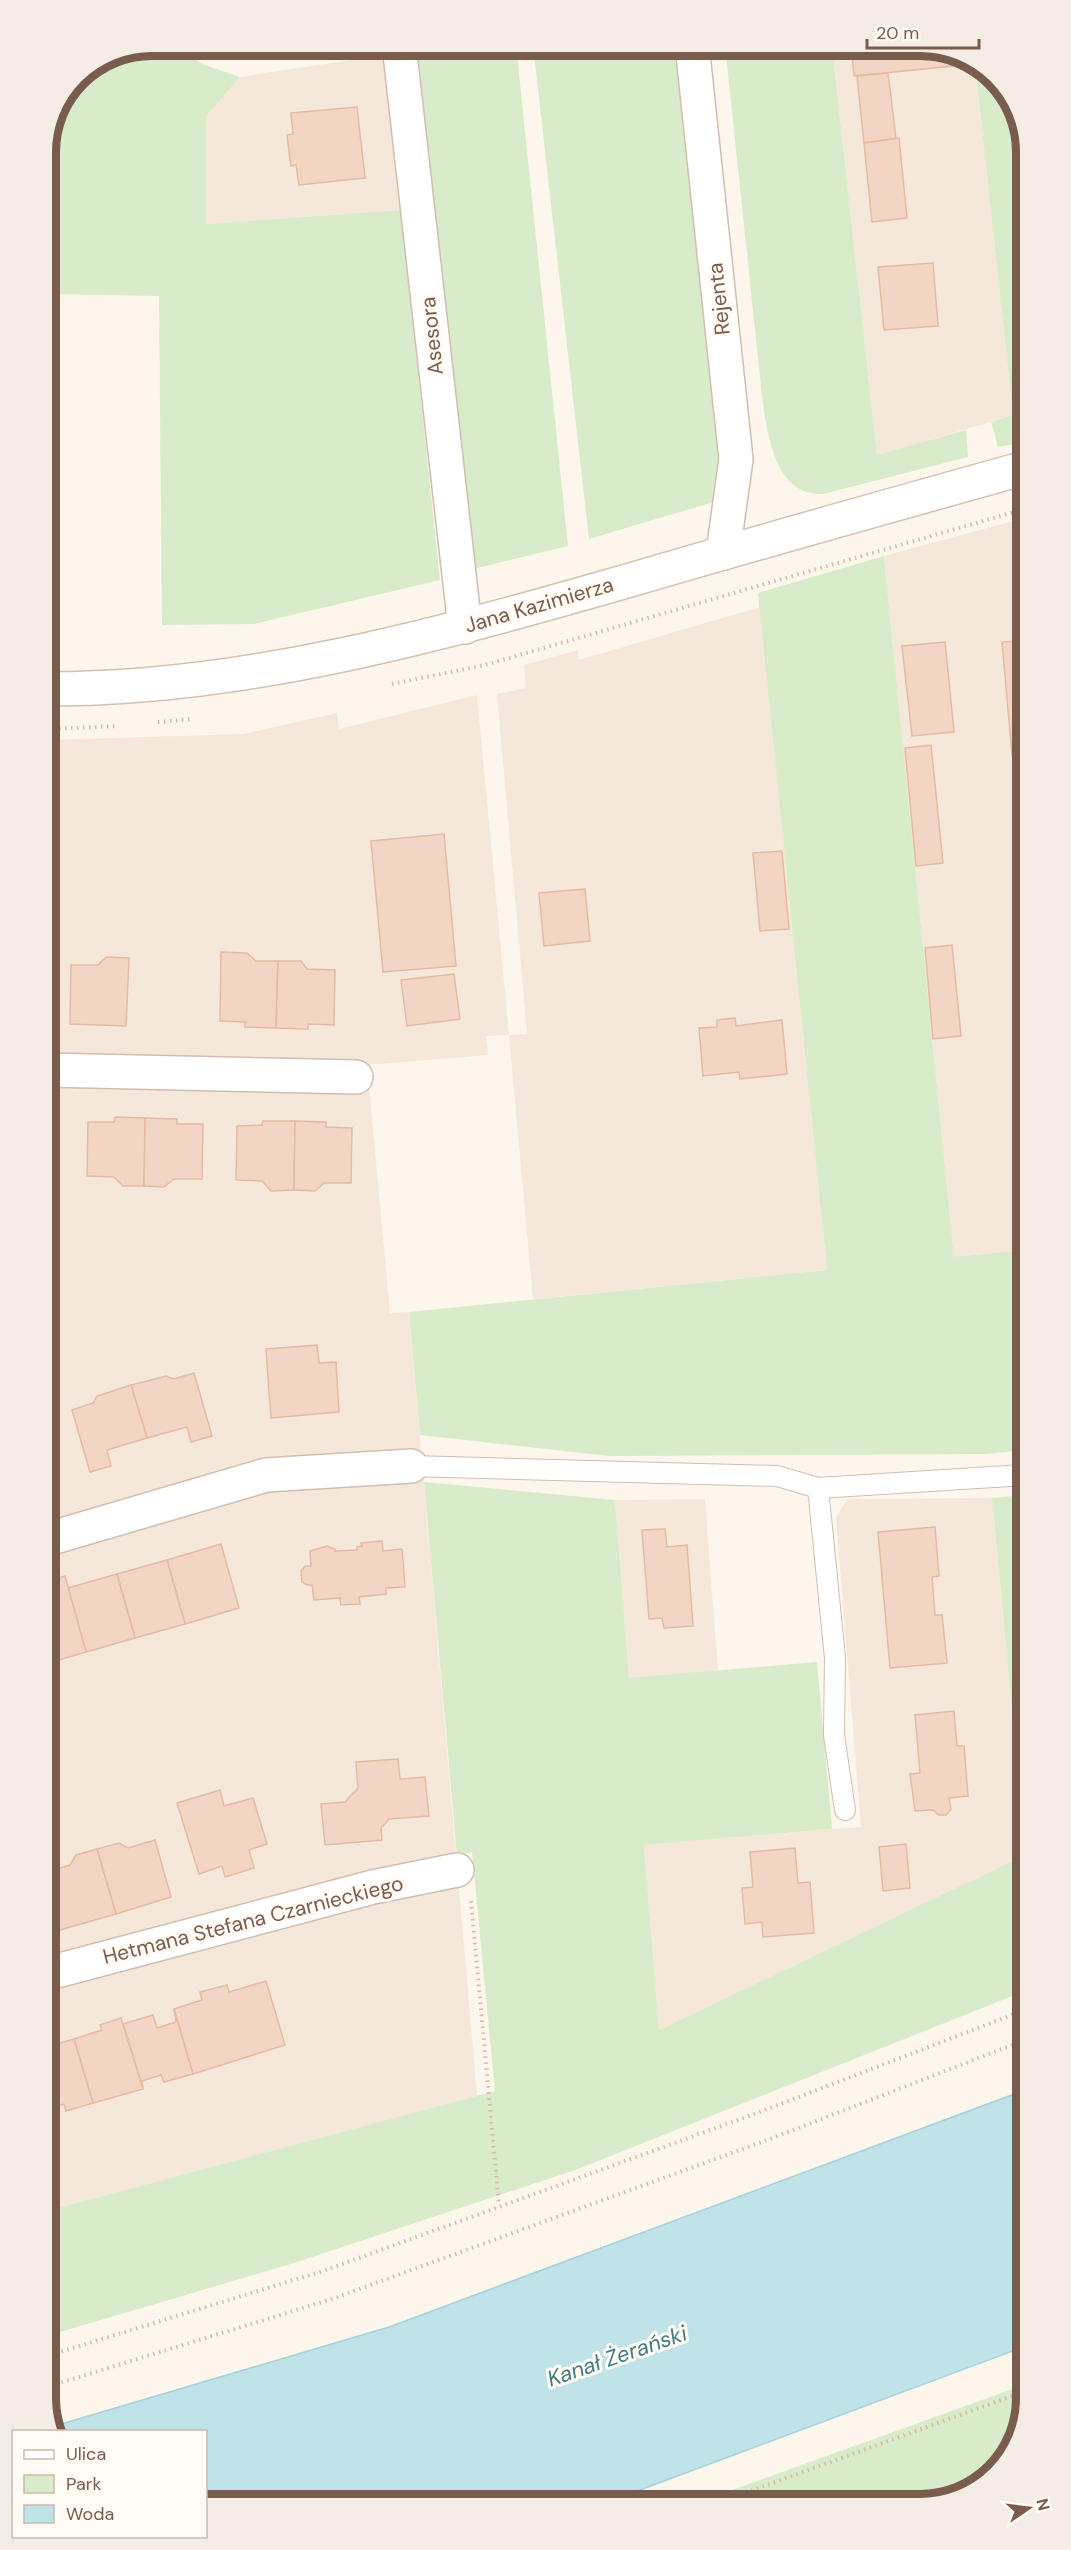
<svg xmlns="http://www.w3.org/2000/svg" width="1071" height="2550" viewBox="0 0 1071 2550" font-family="'DM Sans',sans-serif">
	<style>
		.residential { fill: #f5e8da }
		.green { fill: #d8ecc9 }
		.water { fill: #bfe3e8; stroke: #a5d3da; stroke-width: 1.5 }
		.building { fill: #f3d5c3; stroke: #e6bba3; stroke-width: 1.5 }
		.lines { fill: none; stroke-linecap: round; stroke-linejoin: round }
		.service-casing { stroke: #d1beb0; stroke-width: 22 }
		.minor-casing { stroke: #d1beb0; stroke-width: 36 }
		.secondary-casing { stroke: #d6c0b0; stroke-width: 36 }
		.path { stroke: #d9b8a5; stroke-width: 4; stroke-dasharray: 1.5 4.5; stroke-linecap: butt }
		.service { stroke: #fff; stroke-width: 20 }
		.minor { stroke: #fff; stroke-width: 33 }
		.secondary { stroke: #fff; stroke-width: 33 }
		.labels { text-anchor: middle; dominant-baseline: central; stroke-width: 6; stroke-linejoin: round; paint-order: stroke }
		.street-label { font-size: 21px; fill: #7a5c4d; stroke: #fffaf3 }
		.water-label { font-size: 22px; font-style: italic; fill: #437c86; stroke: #fffaf3 }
		.rim { fill: none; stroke: #7a5c4d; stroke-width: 8 }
	</style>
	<rect width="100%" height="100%" fill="#fdf6ec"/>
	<g class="residential">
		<path d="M 832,45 L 927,45 L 975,64 L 1013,415 L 877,456 Z"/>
		<path d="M 384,55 L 401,210 L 206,224 L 206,116 L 240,77 Z"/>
		<path d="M 1021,519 L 1023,1250 L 954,1257 L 884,556 Z"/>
		<path d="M 760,607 L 827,1270 L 533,1299 L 509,1035 L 486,1036 L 488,1055 L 367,1065 L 390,1313 L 409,1312 L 477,2096 L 50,2210 L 47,740 L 244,734 L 337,713 L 339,729 L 477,695 L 509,1035 L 527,1034 L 497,694 L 526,688 L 524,665 L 578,650 L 579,660 Z"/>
		<path d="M 992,1498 L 1025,1855 L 659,2030 L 644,1845 L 861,1827 L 836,1518 L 847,1499 Z"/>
		<path d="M 705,1499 L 718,1671 L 629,1679 L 615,1500 Z"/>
	</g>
	<g class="green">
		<path d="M 152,45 L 172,45 L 202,64 L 240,77 L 206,116 L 206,224 L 401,210 L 440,580 L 254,624 L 162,625 L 159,296 L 46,294 L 45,145 L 76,76 L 111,53 Z"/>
		<path d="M 411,45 L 516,45 L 568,546 L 469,570 Z"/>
		<path d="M 533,45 L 680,45 L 725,460 L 717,501 L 589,539 Z"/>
		<path d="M 725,45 L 832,45 L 877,455 L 966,430 L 968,457 L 823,494 C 774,496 767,432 762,396 Z"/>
		<path d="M 975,64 L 985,67 L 1020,118 L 1021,443 L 998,447 L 991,422 L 1013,415 Z"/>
		<path d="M 884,556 L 954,1257 L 1023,1250 L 1024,1450 L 987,1454 L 610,1456 L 420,1435 L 409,1312 L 827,1270 L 758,593 Z"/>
		<path d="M 424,1482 L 615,1500 L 629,1678 L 817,1662 L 832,1829 L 644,1845 L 659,2030 L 1025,1855 L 1025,1991 L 578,2169 L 294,2263 L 50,2335 L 50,2210 L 495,2091 L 472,1852 L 457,1856 Z"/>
		<path d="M 1024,1495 L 1025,1851 L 992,1498 Z"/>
		<path d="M 1026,2384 L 1026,2399 L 1004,2463 L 953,2499 L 702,2501 Z"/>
	</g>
	<path class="water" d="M 1025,2090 L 1026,2346 L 608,2502 L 206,2504 L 206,2432 L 51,2431 L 51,2427 L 389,2327 Z"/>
	<g class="building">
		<path d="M 851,45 L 927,45 L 953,55 L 954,66 L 854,76 Z"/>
		<path d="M 888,73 L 896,139 L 864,143 L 857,76 Z"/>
		<path d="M 357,107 L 365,178 L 299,185 L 296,165 L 291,166 L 287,135 L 293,134 L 291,113 Z"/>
		<path d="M 899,138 L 907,218 L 872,222 L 864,143 Z"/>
		<path d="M 933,263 L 938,326 L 884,330 L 878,267 Z"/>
		<path d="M 1022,641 L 1022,754 L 1012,755 L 1002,642 Z"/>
		<path d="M 945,642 L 954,732 L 912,736 L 902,646 Z"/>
		<path d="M 931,745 L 943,863 L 916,866 L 905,748 Z"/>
		<path d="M 444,834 L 456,966 L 383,972 L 371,841 Z"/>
		<path d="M 782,851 L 789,929 L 760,931 L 753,853 Z"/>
		<path d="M 585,889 L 590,941 L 544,946 L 539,893 Z"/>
		<path d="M 952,945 L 961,1036 L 933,1039 L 925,948 Z"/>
		<path d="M 221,952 L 247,953 L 256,961 L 278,961 L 276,1028 L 245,1027 L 245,1022 L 220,1021 Z"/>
		<path d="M 106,957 L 129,958 L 126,1026 L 70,1024 L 71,965 L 98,965 Z"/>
		<path d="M 278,961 L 301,961 L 307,969 L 335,970 L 334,1025 L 308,1024 L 308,1029 L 276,1028 Z"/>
		<path d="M 454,974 L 460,1019 L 407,1026 L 401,980 Z"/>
		<path d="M 735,1018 L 736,1026 L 782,1020 L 787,1074 L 740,1079 L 739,1072 L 703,1076 L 699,1028 L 717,1027 L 717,1020 Z"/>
		<path d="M 115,1117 L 145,1118 L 144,1186 L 123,1186 L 114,1177 L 87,1176 L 88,1122 L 114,1122 Z"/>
		<path d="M 145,1118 L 177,1119 L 177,1124 L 203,1124 L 202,1179 L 174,1179 L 164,1187 L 144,1186 Z"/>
		<path d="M 263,1121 L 295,1121 L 294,1190 L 271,1191 L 262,1181 L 236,1180 L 237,1126 L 262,1125 Z"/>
		<path d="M 295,1121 L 326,1122 L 326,1127 L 352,1128 L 351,1183 L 324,1183 L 315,1191 L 294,1190 Z"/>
		<path d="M 317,1345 L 319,1363 L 336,1362 L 339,1412 L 271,1418 L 266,1349 Z"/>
		<path d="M 194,1373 L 212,1436 L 191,1442 L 187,1427 L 147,1438 L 131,1385 L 166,1376 L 174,1379 Z"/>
		<path d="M 131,1385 L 147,1438 L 107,1450 L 111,1466 L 90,1472 L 72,1410 L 93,1403 L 97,1396 Z"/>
		<path d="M 935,1527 L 939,1576 L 932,1577 L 935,1615 L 942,1615 L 947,1663 L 890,1668 L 878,1532 Z"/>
		<path d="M 665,1529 L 667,1547 L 687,1545 L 693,1626 L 664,1628 L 662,1618 L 649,1619 L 642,1530 Z"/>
		<path d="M 382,1541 L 383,1551 L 402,1549 L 405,1587 L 386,1588 L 386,1594 L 359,1597 L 360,1604 L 341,1605 L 340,1598 L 314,1600 L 312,1585 L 307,1585 L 302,1582 L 301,1571 L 305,1566 L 311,1566 L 310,1551 L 327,1546 L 335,1549 L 335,1551 L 357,1550 L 357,1547 L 362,1546 L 361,1543 Z"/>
		<path d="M 221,1544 L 239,1608 L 185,1624 L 167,1560 Z"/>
		<path d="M 167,1560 L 185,1624 L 135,1638 L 117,1574 Z"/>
		<path d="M 117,1574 L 135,1638 L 86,1652 L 68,1588 Z"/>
		<path d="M 65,1576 L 86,1652 L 49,1663 L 49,1594 L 53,1593 L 49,1581 Z"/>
		<path d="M 954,1711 L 957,1746 L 964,1746 L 968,1796 L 949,1798 L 951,1809 L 946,1815 L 939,1815 L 933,1810 L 915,1811 L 910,1774 L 920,1773 L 915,1715 Z"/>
		<path d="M 398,1759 L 400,1779 L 425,1777 L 429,1816 L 389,1819 L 381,1828 L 382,1840 L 325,1845 L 321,1804 L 345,1802 L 358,1788 L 356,1762 Z"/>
		<path d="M 220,1790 L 224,1806 L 253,1798 L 267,1844 L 249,1850 L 254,1868 L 225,1877 L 222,1866 L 199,1874 L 177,1803 Z"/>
		<path d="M 155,1840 L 171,1897 L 116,1914 L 97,1849 L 119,1843 L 128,1848 Z"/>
		<path d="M 906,1844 L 910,1888 L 883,1891 L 879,1847 Z"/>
		<path d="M 795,1848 L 798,1883 L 810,1882 L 814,1933 L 763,1937 L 762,1922 L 745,1924 L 742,1888 L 753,1887 L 750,1852 Z"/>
		<path d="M 97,1849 L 116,1914 L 60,1930 L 49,1892 L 49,1871 L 70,1865 L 76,1855 Z"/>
		<path d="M 266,1981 L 285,2045 L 193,2074 L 174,2009 L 202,2000 L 200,1992 L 227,1985 L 229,1992 Z"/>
		<path d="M 174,2009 L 193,2074 L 164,2082 L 161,2075 L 142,2081 L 143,2089 L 123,2024 L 153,2015 L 157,2028 L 176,2022 Z"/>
		<path d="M 121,2018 L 143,2089 L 93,2103 L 74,2039 L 102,2030 L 100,2025 Z"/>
		<path d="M 74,2039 L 93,2103 L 66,2111 L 64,2104 L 50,2109 L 50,2046 Z"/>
	</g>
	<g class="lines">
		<g class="service-casing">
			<g id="service">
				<path d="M 411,1466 L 777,1476 L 818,1488 L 835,1658 L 834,1735 L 845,1810"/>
				<path d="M 818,1488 L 1024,1475"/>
			</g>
		</g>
		<g class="minor-casing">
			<g id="minor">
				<path d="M 399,45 L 465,627"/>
				<path d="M 692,45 L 736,459 L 723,553"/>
				<path d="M 47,1070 L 356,1077"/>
				<path d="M 48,1539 L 266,1475 L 411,1466"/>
				<path d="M 49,1973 L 373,1887 L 457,1870"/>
			</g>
		</g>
		<g class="secondary-casing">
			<path id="secondary" d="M 46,689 C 248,689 442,634 634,579 C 763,541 892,505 1021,469"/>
		</g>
		<g class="path">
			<path d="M 392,684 L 485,665 L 1021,510"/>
			<path d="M 158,722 L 193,719"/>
			<path d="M 47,729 L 118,726"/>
			<path d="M 471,1901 L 499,2205"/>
			<path d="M 50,2355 L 323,2271 L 757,2113 L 1025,2010"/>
			<path d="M 50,2386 L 332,2299 L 770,2139 L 1025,2040"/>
			<path d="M 723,2501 L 1026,2391"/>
		</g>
		<use href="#service" class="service"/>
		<use href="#minor" class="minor"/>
		<use href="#secondary" class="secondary"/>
	</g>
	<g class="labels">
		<g class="street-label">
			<text transform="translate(719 299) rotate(-96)">Rejenta</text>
			<text transform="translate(432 336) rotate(-96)">Asesora</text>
			<text transform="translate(539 605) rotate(-16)">Jana Kazimierza</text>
			<text transform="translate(253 1920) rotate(-14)">Hetmana Stefana Czarnieckiego</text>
		</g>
		<g class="water-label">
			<text transform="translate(617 2356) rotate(-19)">Kanał Żerański</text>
		</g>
	</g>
	<path d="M0 0H1071V2550H0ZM152 56H920A96 96 0 0 1 1016 152V2398A96 96 0 0 1 920 2494H152A96 96 0 0 1 56 2398V152A96 96 0 0 1 152 56Z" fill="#f4ede6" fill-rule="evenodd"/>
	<path class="rim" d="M152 56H920A96 96 0 0 1 1016 152V2398A96 96 0 0 1 920 2494H152A96 96 0 0 1 56 2398V152A96 96 0 0 1 152 56Z"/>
	<rect x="12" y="2430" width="195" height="108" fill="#fffaf3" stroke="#cabbb1" stroke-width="1.5"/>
	<rect x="24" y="2450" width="30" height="9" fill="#ffffff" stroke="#cabbb1" stroke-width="1.5"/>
	<text x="66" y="2460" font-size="18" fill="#7a5c4d">Ulica</text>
	<rect x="24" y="2475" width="30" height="18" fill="#d8ecc9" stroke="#cabbb1" stroke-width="1.5"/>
	<text x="66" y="2490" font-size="18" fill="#7a5c4d">Park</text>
	<rect x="24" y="2505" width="30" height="18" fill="#bfe3e8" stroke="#cabbb1" stroke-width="1.5"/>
	<text x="66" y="2520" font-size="18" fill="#7a5c4d">Woda</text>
	<g transform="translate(1029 2508) rotate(76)" stroke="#fffaf3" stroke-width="4.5" paint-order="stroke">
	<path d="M0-4.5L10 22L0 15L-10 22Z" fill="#7a5c4d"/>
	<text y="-9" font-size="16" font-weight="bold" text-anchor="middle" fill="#7a5c4d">N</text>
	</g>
	<path d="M867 39v9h112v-9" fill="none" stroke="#7a5c4d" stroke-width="3"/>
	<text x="876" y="39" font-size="18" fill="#7a5c4d" stroke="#fffaf3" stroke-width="4.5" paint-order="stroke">20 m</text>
</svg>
